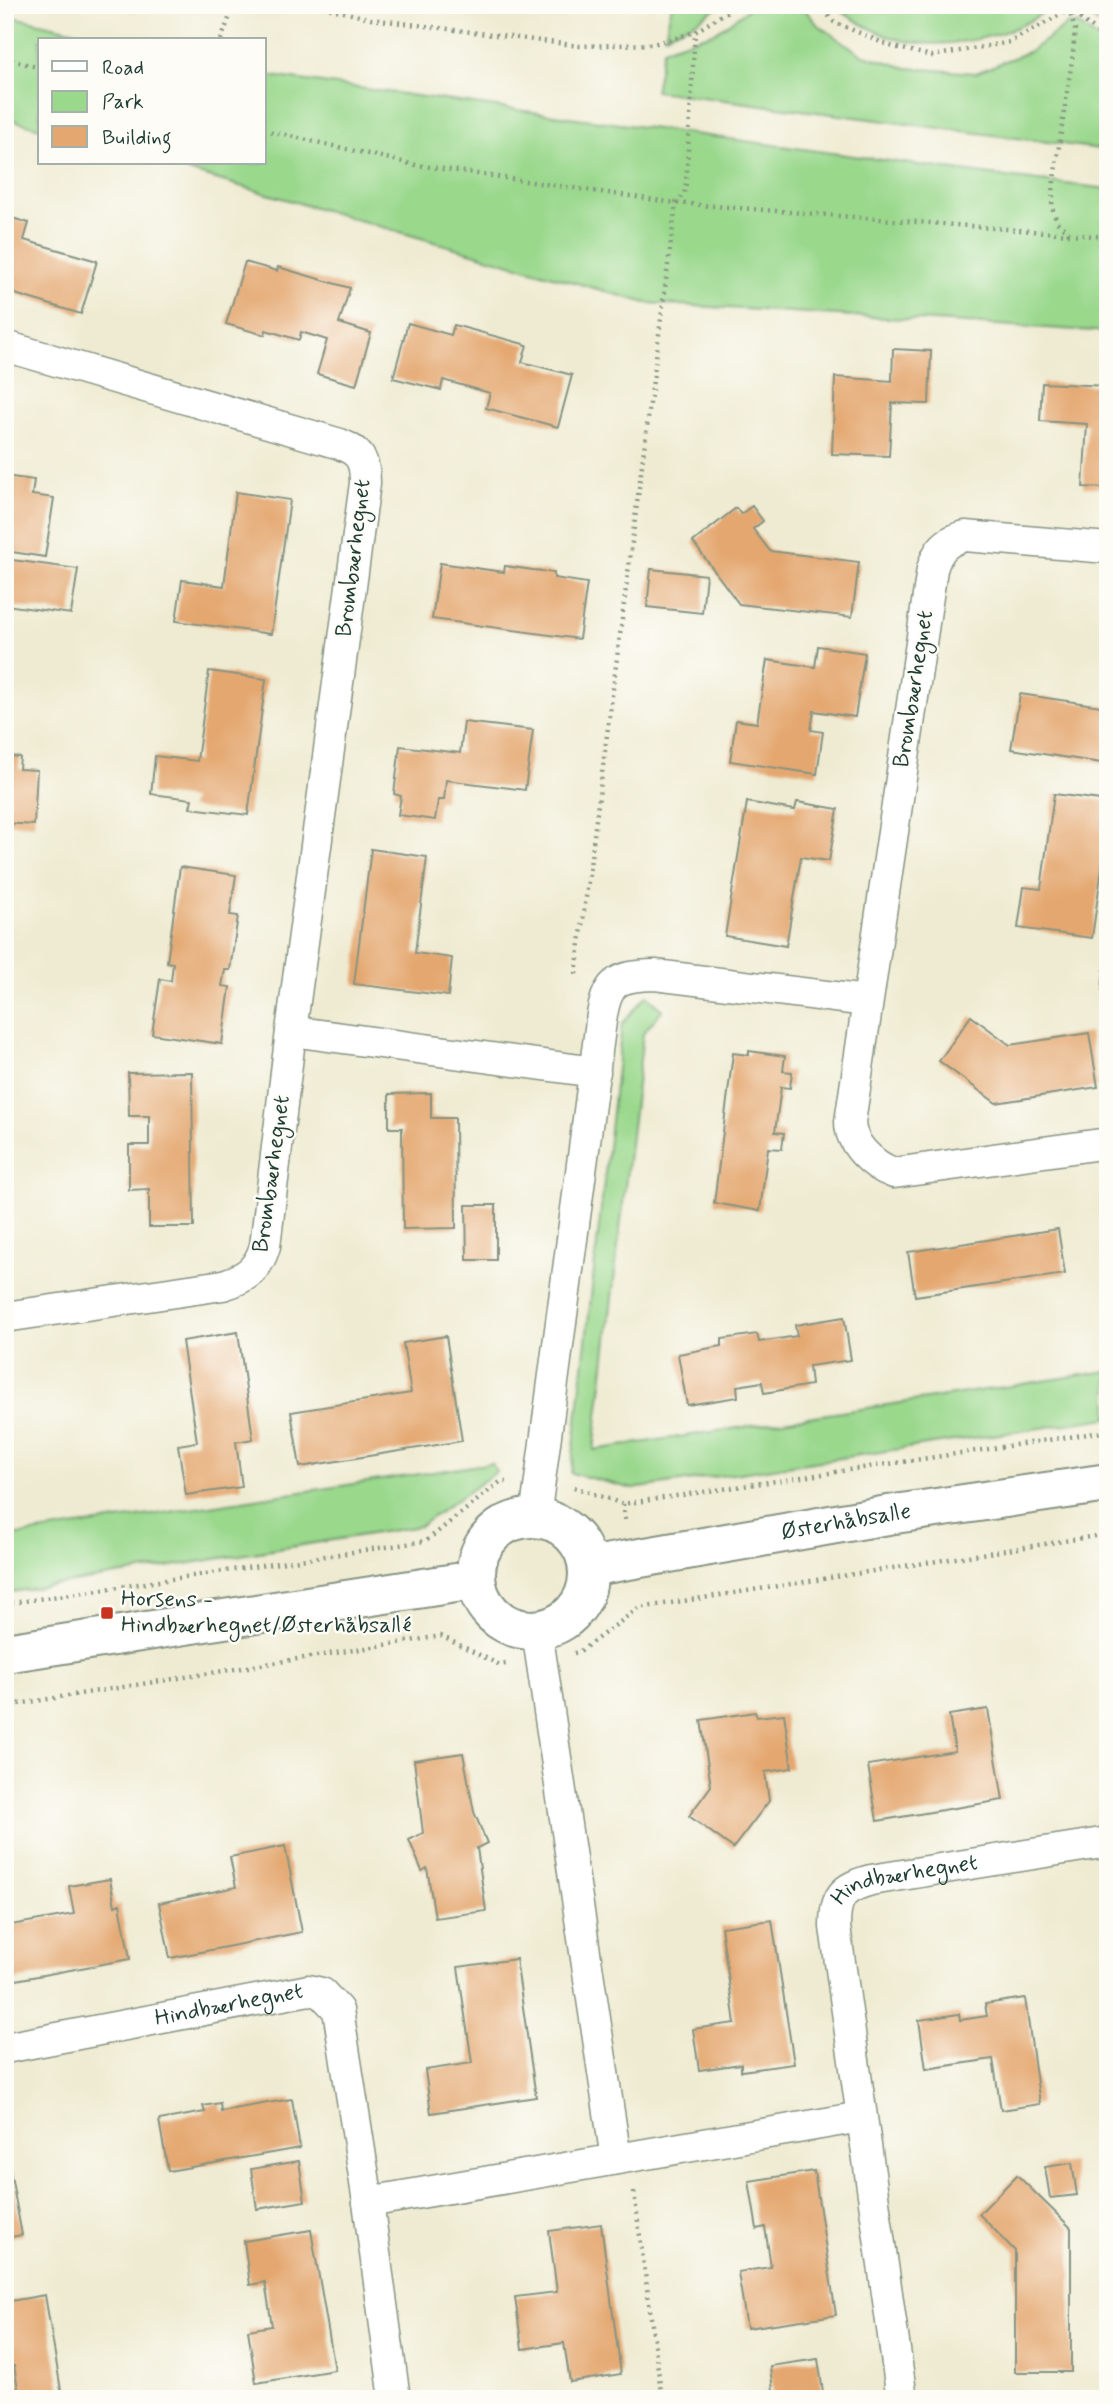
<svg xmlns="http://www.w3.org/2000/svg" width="1113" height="2404" viewBox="0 0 1113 2404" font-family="Mynerve,sans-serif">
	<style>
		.green { fill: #9ad88c; stroke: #5c8a60; stroke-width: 2 }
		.building { fill: #e4a770 }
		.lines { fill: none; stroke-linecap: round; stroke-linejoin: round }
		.minor-casing { stroke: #879483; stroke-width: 33 }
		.tertiary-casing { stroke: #879483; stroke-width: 42 }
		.path { stroke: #879483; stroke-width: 4.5; stroke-dasharray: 2 5; stroke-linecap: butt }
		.minor { stroke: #fff; stroke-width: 30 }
		.tertiary { stroke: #fff; stroke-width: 38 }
		.poi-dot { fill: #c8321e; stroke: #fdfcf7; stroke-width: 2.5 }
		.labels { text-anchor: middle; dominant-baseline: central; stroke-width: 5; stroke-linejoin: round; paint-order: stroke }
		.street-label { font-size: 23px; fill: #1f3d34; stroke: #fdfcf7 }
		.poi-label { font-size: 23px; fill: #1f3d34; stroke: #fdfcf7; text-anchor: start }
	</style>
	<rect width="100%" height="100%" fill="#fdfcf7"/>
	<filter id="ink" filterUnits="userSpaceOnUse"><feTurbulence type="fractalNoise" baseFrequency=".0143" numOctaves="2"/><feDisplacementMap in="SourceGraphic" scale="14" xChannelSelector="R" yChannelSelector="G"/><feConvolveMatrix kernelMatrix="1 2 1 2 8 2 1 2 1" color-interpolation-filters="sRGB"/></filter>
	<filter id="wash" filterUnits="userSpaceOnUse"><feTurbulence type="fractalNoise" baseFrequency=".00686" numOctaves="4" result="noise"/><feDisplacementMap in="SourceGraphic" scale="28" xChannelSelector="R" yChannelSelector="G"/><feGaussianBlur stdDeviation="1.57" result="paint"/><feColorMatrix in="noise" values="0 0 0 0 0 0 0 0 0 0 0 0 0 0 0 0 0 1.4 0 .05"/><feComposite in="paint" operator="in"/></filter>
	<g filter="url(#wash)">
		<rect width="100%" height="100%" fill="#efebd2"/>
		<g class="green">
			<path d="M 672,5 L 721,5 L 695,22 L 665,35 Z"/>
			<path d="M 754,5 L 801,5 L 817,24 L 861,54 L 907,68 L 976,73 L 1030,51 L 1068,24 L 1078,24 L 1108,47 L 1108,150 L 655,91 L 663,49 L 716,32 Z"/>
			<path d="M 834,5 L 1052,5 C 1018,37 941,52 897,39 C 879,34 848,18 834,5 Z"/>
			<path d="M 1084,5 L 1108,5 L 1108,31 L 1081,10 Z"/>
			<path d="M 5,15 L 114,40 L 40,40 L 40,128 L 5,118 Z"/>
			<path d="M 264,75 L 1006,177 L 1108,189 L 1108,332 L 646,303 L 160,163 L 264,163 Z"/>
			<path d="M 647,995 L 662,1010 L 643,1034 L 594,1450 L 1108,1371 L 1108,1418 L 633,1489 L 571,1473 L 622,1024 Z"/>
			<path d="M 492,1463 L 496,1472 L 420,1526 L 5,1593 L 5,1537 Z"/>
		</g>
		<g id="blocks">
			<g class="building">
				<path d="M 5,216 L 29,223 L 24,240 L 97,261 L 81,314 L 5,291 Z"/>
				<path d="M 245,262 L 277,271 L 278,267 L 350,288 L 339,323 L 371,333 L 356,385 L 317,374 L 327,340 L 301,332 L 299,340 L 266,330 L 265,335 L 226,324 Z"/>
				<path d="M 408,323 L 451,335 L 454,325 L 527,345 L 522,362 L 572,375 L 558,427 L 486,408 L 490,393 L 443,380 L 441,390 L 393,378 Z"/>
				<path d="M 893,349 L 931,351 L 929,404 L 892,403 L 889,456 L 832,454 L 835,377 L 892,381 Z"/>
				<path d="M 1042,383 L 1108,386 L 1108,488 L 1083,487 L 1087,424 L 1040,421 Z"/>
				<path d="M 5,476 L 34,480 L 32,495 L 54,498 L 45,557 L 5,551 Z"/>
				<path d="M 236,492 L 290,500 L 271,634 L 176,621 L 182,580 L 224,586 Z"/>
				<path d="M 752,506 L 763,521 L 753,529 L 770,551 L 859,562 L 852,617 L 739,604 L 693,542 L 736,508 L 741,514 Z"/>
				<path d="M 5,559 L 78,569 L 71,614 L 5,605 Z"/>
				<path d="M 440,563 L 504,572 L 505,566 L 554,573 L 554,578 L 587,583 L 579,639 L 432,619 Z"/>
				<path d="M 651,569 L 706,575 L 702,613 L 647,607 Z"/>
				<path d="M 818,646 L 865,653 L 855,717 L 814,711 L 811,730 L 823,732 L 817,774 L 730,761 L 736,720 L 757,723 L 767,660 L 815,667 Z"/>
				<path d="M 209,671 L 266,679 L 248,815 L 190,808 L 192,799 L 151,794 L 155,756 L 197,761 Z"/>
				<path d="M 1020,694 L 1108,707 L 1108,764 L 1011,749 Z"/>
				<path d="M 464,722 L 533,730 L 525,790 L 446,780 L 444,800 L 438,800 L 435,820 L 398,815 L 401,796 L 394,794 L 400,746 L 460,753 Z"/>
				<path d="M 5,756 L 20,757 L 19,769 L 37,770 L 34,825 L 5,823 Z"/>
				<path d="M 1054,794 L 1108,801 L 1108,825 L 1092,938 L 1018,928 L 1024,887 L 1041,889 Z"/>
				<path d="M 747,802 L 795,810 L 797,802 L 838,809 L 829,861 L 801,857 L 786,946 L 725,936 Z"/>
				<path d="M 371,849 L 427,857 L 415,953 L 452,958 L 448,996 L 354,984 Z"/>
				<path d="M 180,867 L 236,875 L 230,915 L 238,916 L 230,970 L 225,970 L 222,986 L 230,987 L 222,1044 L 152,1034 L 160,979 L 171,981 L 173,963 L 167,962 Z"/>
				<path d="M 1104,970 L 1108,971 L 1108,991 L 1102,990 Z"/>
				<path d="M 971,1016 L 1010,1045 L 1089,1033 L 1098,1087 L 996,1103 L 939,1061 Z"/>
				<path d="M 749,1051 L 785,1056 L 783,1071 L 792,1072 L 790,1088 L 781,1087 L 775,1132 L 784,1133 L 782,1149 L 768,1148 L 760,1211 L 714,1203 L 733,1053 L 749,1055 Z"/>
				<path d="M 192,1072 L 194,1227 L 149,1227 L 149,1189 L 129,1190 L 129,1145 L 149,1145 L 149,1116 L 129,1116 L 128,1073 Z"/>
				<path d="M 431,1093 L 431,1118 L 455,1118 L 456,1228 L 403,1229 L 402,1128 L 389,1128 L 389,1094 Z"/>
				<path d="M 466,1205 L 496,1205 L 496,1260 L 467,1260 Z"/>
				<path d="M 1058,1229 L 1065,1274 L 915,1296 L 908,1252 Z"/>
				<path d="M 844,1317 L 851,1360 L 809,1366 L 811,1385 L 764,1393 L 762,1382 L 737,1386 L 738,1397 L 687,1405 L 678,1354 L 722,1346 L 722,1339 L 757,1334 L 759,1342 L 797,1336 L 795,1325 Z"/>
				<path d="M 238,1332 L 253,1439 L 236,1442 L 242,1487 L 186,1495 L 178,1445 L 197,1442 L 182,1341 Z"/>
				<path d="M 446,1336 L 462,1441 L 300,1467 L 291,1412 L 411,1393 L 403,1343 Z"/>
				<path d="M 988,1709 L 1003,1800 L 877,1821 L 868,1765 L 955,1751 L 949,1715 Z"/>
				<path d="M 755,1712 L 757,1717 L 784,1714 L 792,1768 L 765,1772 L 769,1801 L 733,1848 L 689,1816 L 711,1786 L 701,1720 Z"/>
				<path d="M 463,1753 L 474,1812 L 487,1843 L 477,1848 L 486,1911 L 435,1918 L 427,1868 L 422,1871 L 409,1840 L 423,1833 L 414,1760 Z"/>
				<path d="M 285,1846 L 302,1932 L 170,1958 L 159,1903 L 236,1887 L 230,1857 Z"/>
				<path d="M 110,1879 L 115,1906 L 120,1904 L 130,1959 L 5,1982 L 5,1926 L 74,1914 L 69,1886 Z"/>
				<path d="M 772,1920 L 794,2064 L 741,2071 L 741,2064 L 699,2070 L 693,2029 L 735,2023 L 721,1927 Z"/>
				<path d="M 516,1959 L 536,2097 L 431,2113 L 425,2070 L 472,2063 L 458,1967 Z"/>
				<path d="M 1025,1998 L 1040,2104 L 1001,2110 L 993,2059 L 926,2069 L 919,2020 L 959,2014 L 960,2020 L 987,2016 L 985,2004 Z"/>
				<path d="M 292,2099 L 300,2148 L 168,2171 L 159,2120 L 205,2112 L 203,2106 L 220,2103 L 221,2111 Z"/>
				<path d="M 5,2143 L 22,2235 L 5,2238 Z"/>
				<path d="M 299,2161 L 305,2201 L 257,2209 L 251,2169 Z"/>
				<path d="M 1072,2163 L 1077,2195 L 1050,2198 L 1045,2167 Z"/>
				<path d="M 814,2171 L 836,2315 L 747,2328 L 738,2272 L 771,2267 L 765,2227 L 757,2229 L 749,2181 Z"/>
				<path d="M 1017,2175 L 1071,2228 L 1071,2372 L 1015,2372 L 1015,2251 L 979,2214 Z"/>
				<path d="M 601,2224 L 621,2374 L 570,2382 L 564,2343 L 522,2349 L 515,2297 L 557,2292 L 549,2231 Z"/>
				<path d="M 311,2230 L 335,2370 L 256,2383 L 248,2330 L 272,2326 L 265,2282 L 250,2285 L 244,2241 Z"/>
				<path d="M 45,2295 L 62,2396 L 20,2399 L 14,2366 L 5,2367 L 5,2325 L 8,2325 L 5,2302 Z"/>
				<path d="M 818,2359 L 824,2399 L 774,2399 L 770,2366 Z"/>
			</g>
		</g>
	</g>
	<g filter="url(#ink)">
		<use href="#blocks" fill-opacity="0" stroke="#879483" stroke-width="2"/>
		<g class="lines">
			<g class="minor-casing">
				<g id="minor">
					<path d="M 5,346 L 340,444 C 361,452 365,461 365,483 L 291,1031 L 265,1246 C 258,1270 246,1278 223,1285 L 5,1317"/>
					<path d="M 1108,548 L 965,536 C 946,541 938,549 932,569 L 850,1122 C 850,1144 873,1166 894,1173 L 1108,1143"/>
					<path d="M 291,1031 L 595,1072"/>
					<path d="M 535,1518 L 601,1021 C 607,981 616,976 655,975 L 867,1001"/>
					<path d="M 537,1631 L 616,2159"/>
					<path id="s1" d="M 5,2048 L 309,1990 L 322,1993 L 338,2010 L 368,2202 L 395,2399"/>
					<path d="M 368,2202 L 861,2117"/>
					<path id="s2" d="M 902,2399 L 835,1927 C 835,1896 842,1888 871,1880 L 1108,1842"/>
				</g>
			</g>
			<g class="tertiary-casing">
				<g id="tertiary">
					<circle cx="532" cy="1574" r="56"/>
					<path id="s3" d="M 588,1567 L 888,1515 L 1108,1483"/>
					<path d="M 5,1653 L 475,1580"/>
				</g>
			</g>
			<g class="path">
				<path d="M 316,5 L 371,19 L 580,46 L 653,44 L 695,32 L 737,5"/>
				<path d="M 819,5 L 834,22 L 890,46 L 932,56 L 1010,42 L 1069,10 L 1108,40"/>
				<path d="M 221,40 L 234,5"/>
				<path d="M 5,58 L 40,68"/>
				<path d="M 264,130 L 416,165 L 676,203 L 1108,237"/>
				<path d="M 1069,233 L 1057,222 L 1052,207 L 1054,179 L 1073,53 L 1075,29 L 1069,10 L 1072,5"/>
				<path d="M 576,974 L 676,203 L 684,194 L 686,183 L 695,32"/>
				<path d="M 574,1487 L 623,1504 L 1108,1431"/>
				<path d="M 623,1504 L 625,1520"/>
				<path d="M 5,1604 L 426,1541 L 500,1482 L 506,1482"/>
				<path d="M 574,1653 L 579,1652 L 639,1608 L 1108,1534"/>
				<path d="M 5,1706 L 441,1636 L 500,1665 L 506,1664"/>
				<path d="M 634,2192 L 662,2399"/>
			</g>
			<use href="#minor" class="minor"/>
			<use href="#tertiary" class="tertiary"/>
		</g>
	</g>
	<rect class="poi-dot" x="100" y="1606" width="14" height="14" rx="3.5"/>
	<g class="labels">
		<g class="street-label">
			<text transform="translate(354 558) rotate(-83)">Brombærhegnet</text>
			<text transform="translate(914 689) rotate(-81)">Brombærhegnet</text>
			<text transform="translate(272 1174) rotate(-82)">Brombærhegnet</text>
			<text stroke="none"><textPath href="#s3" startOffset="262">Østerhåbsalle</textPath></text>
			<text stroke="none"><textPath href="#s2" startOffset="576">Hindbærhegnet</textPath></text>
			<text stroke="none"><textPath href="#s1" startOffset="228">Hindbærhegnet</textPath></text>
		</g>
		<g class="poi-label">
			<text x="121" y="1600">Horsens -<tspan x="121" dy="26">Hindbærhegnet/Østerhåbsallé</tspan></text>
		</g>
	</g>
	<rect width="1113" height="2404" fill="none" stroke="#fdfcf7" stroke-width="28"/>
	<rect x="38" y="38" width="228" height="126" fill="#fdfcf7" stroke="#a4b0a9" stroke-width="2"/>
	<rect x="52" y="61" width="35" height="10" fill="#ffffff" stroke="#a4b0a9" stroke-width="2"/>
	<text x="102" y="74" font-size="21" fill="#1f3d34">Road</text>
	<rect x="52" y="91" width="35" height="21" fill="#9ad88c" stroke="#a4b0a9" stroke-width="2"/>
	<text x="102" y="108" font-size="21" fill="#1f3d34">Park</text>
	<rect x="52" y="126" width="35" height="21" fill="#e4a770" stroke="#a4b0a9" stroke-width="2"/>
	<text x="102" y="144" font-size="21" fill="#1f3d34">Building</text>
</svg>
